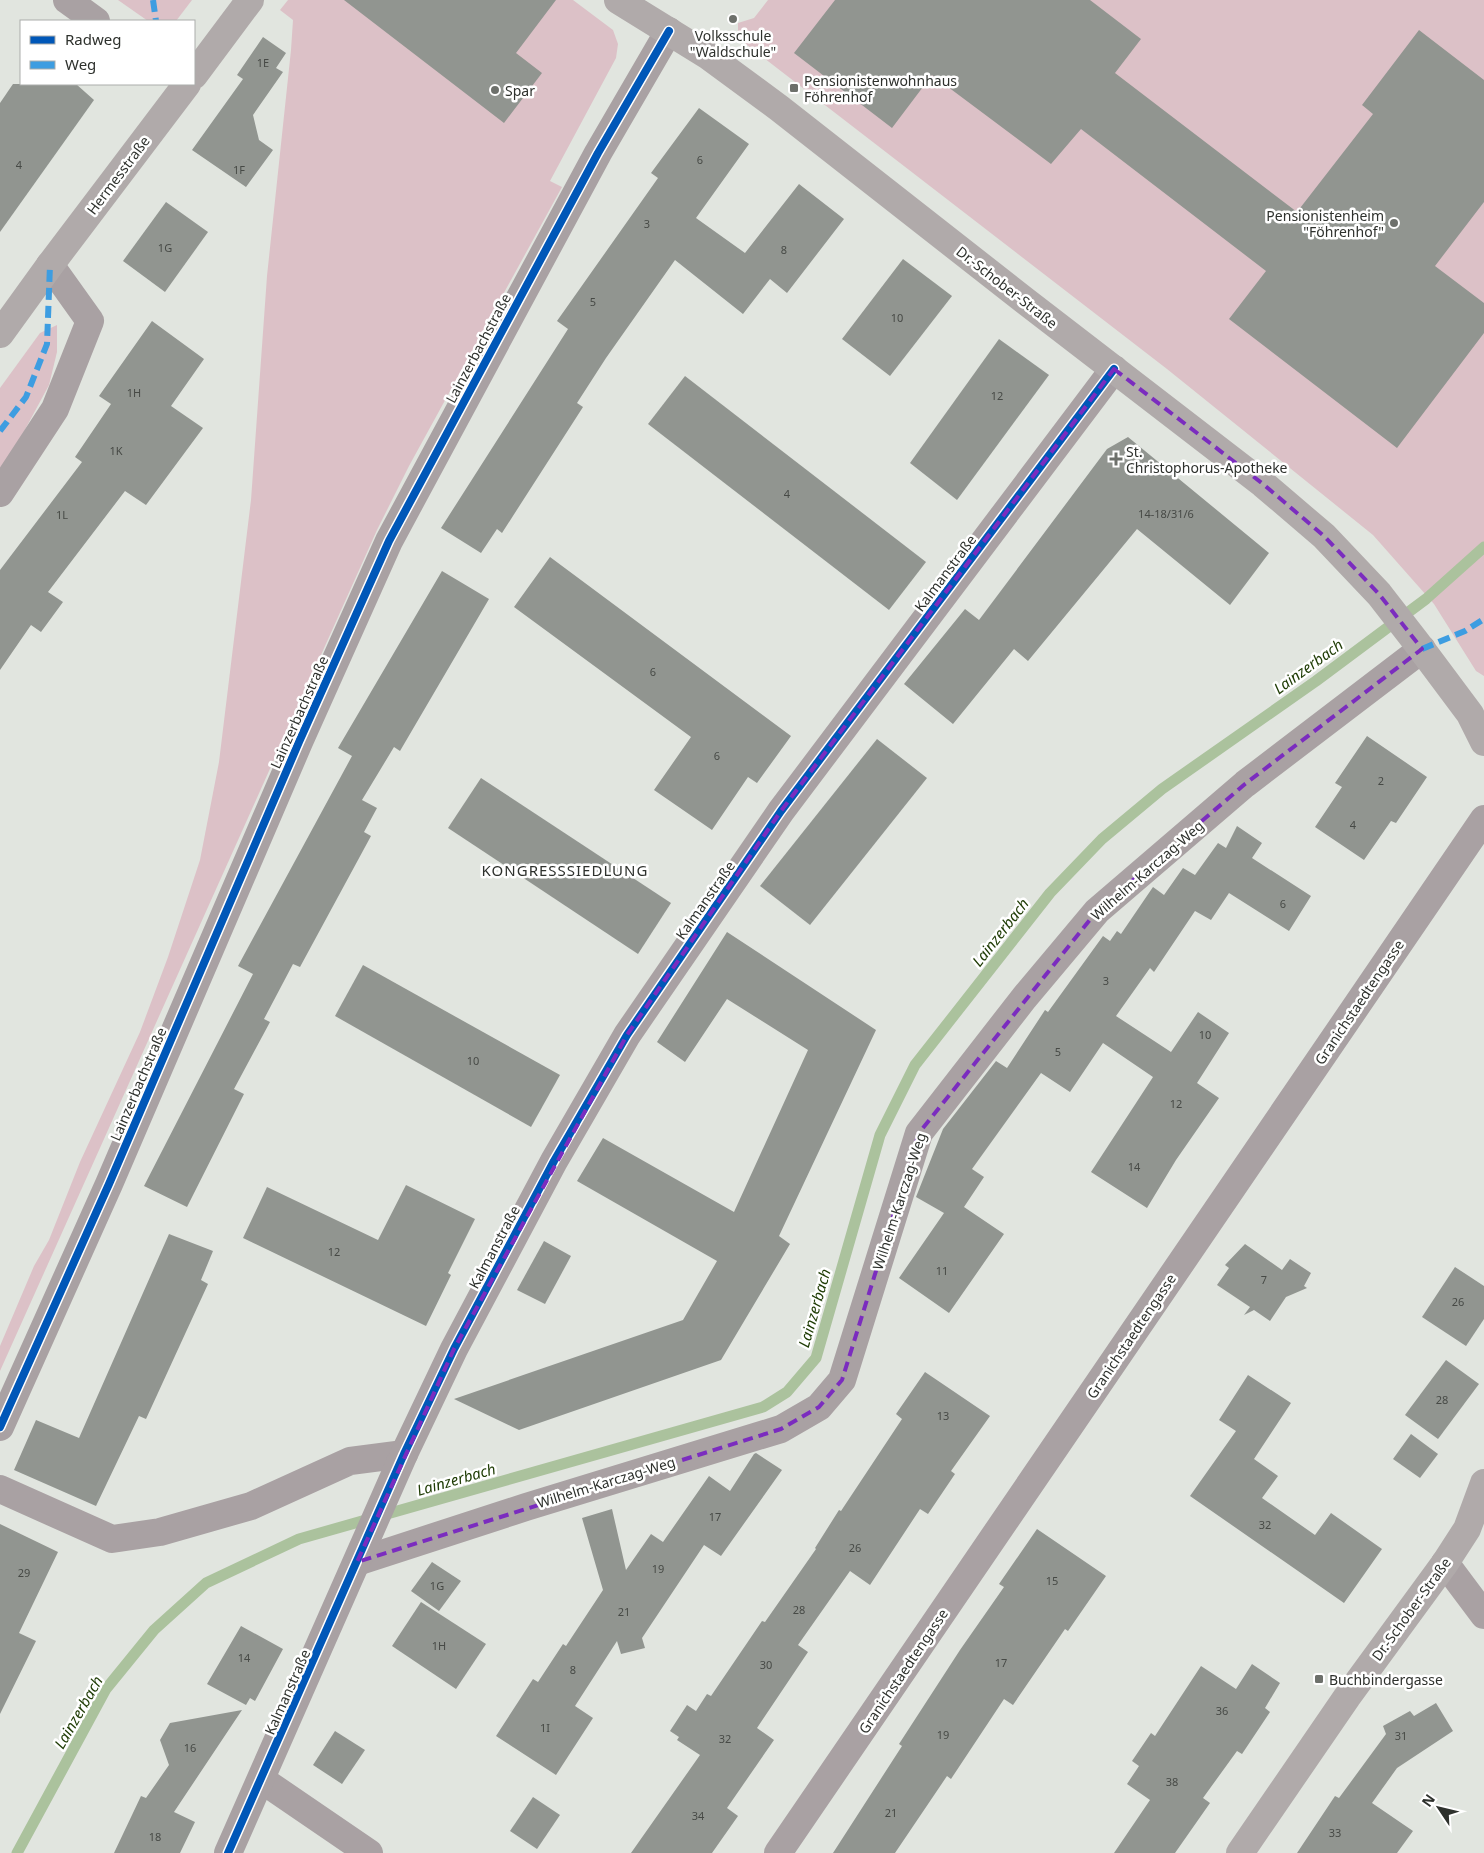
<svg xmlns="http://www.w3.org/2000/svg" width="1484" height="1853" viewBox="0 0 1484 1853" font-family="'Noto Sans',sans-serif">
	<style>
		.green { fill: #dcc1c7 }
		.lines { fill: none; stroke-linecap: round; stroke-linejoin: round }
		.stream { stroke: #abc29d; stroke-width: 11 }
		.building { fill: #919590 }
		.street { stroke: #a9a1a3; stroke-width: 28 }
		.secondary { stroke: #b0aaaa; stroke-width: 28 }
		.quiet { stroke: #3d9de1; stroke-width: 6; stroke-dasharray: 12 6; stroke-linecap: butt }
		.cycleway-casing { stroke: #fff; stroke-width: 11 }
		.cycleway { stroke: #0057b8; stroke-width: 8 }
		.marked { fill: none; stroke: #7b2cbf; stroke-width: 4; stroke-dasharray: 10 6; stroke-linejoin: round }
		.poi-dot { fill: #6d706b; stroke: #fff; stroke-width: 2 }
		.labels { text-anchor: middle; dominant-baseline: central; stroke-width: 5; stroke-linejoin: round; paint-order: stroke }
		.number-label { font-size: 11px; fill: #474a46 }
		.poi-label { font-size: 14px; fill: #2e312d; stroke: #fff; text-anchor: start }
		.street-label { font-size: 14px; fill: #2e312d; stroke: #fff }
		.water-label { font-size: 15px; font-style: italic; fill: #203d06; stroke: #fff }
		.neighbourhood-label { font-size: 15px; letter-spacing: 1px; fill: #2e312d; stroke: #fff }
	</style>
	<rect width="100%" height="100%" fill="#e1e5df"/>
	<g class="green">
		<path d="M 118,0 L 192,0 L 176,21 L 148,21 Z"/>
		<path d="M 288,0 L 573,0 L 613,30 L 618,44 L 616,58 L 550,181 L 562,187 L 409,466 L 377,530 L 0,1371 L 0,1346 L 34,1266 L 49,1240 L 80,1162 L 140,1032 L 168,957 L 200,860 L 219,762 L 251,500 L 267,276 L 291,50 L 293,20 L 280,10 Z"/>
		<path d="M 768,0 L 1484,0 L 1484,676 L 1476,671 L 1434,604 L 1373,535 L 1167,369 L 738,38 L 738,23 L 754,18 Z"/>
		<path d="M 57,325 L 57,352 L 49,385 L 0,476 L 0,388 L 40,333 Z"/>
	</g>
	<g class="lines">
		<path class="stream" d="M 17,1853 L 106,1689 L 154,1630 L 206,1583 L 299,1539 L 763,1407 L 787,1392 L 816,1358 L 880,1135 L 915,1065 L 1050,893 L 1102,839 L 1162,789 L 1316,681 L 1426,599 L 1484,547"/>
	</g>
	<g class="building">
		<path d="M 344,0 L 556,0 L 516,53 L 542,73 L 504,123 Z"/>
		<path d="M 835,0 L 1090,0 L 1141,39 L 1115,73 L 1297,212 L 1373,114 L 1362,105 L 1419,30 L 1484,80 L 1484,202 L 1435,266 L 1484,303 L 1484,333 L 1397,448 L 1229,319 L 1266,271 L 1081,129 L 1051,164 L 932,75 L 892,128 L 794,53 Z"/>
		<path d="M 263,37 L 286,53 L 276,68 L 283,72 L 253,115 L 259,140 L 273,150 L 246,187 L 192,150 L 243,79 L 237,75 Z"/>
		<path d="M 13,84 L 76,84 L 94,100 L 0,232 L 0,103 Z"/>
		<path d="M 699,108 L 749,144 L 696,218 L 745,253 L 799,184 L 844,219 L 787,293 L 770,279 L 743,314 L 675,260 L 606,358 L 577,403 L 583,407 L 502,533 L 497,529 L 481,553 L 441,528 L 568,329 L 557,321 L 658,178 L 651,173 Z"/>
		<path d="M 166,202 L 208,232 L 165,292 L 123,261 Z"/>
		<path d="M 903,259 L 952,296 L 890,376 L 842,339 Z"/>
		<path d="M 152,321 L 204,359 L 171,406 L 203,428 L 146,505 L 125,491 L 48,592 L 63,602 L 41,632 L 31,625 L 0,670 L 0,570 L 82,462 L 75,457 L 111,404 L 99,396 Z"/>
		<path d="M 999,339 L 1049,375 L 957,500 L 910,463 Z"/>
		<path d="M 685,376 L 926,562 L 889,610 L 648,424 Z"/>
		<path d="M 1128,437 L 1269,553 L 1230,605 L 1137,529 L 1028,661 L 1014,649 L 953,724 L 904,684 L 965,609 L 979,620 L 1107,449 Z"/>
		<path d="M 550,557 L 791,736 L 757,783 L 748,777 L 712,830 L 654,790 L 691,737 L 514,607 Z"/>
		<path d="M 442,571 L 489,599 L 400,751 L 394,747 L 362,800 L 377,808 L 364,832 L 371,836 L 300,967 L 293,964 L 264,1019 L 270,1022 L 234,1089 L 244,1094 L 187,1207 L 144,1186 L 253,974 L 238,966 L 352,756 L 338,748 Z"/>
		<path d="M 1367,736 L 1427,777 L 1396,823 L 1391,821 L 1364,860 L 1315,827 L 1342,787 L 1335,783 Z"/>
		<path d="M 877,739 L 927,778 L 810,925 L 760,886 Z"/>
		<path d="M 481,778 L 671,903 L 638,954 L 448,828 Z"/>
		<path d="M 1237,826 L 1262,843 L 1252,858 L 1311,896 L 1289,931 L 1229,893 L 1211,920 L 1195,911 L 1154,972 L 1150,968 L 1116,1016 L 1171,1052 L 1198,1012 L 1229,1033 L 1197,1083 L 1219,1098 L 1176,1160 L 1147,1208 L 1091,1172 L 1153,1077 L 1103,1043 L 1070,1092 L 1041,1073 L 972,1169 L 984,1177 L 964,1207 L 1004,1234 L 949,1313 L 899,1278 L 944,1213 L 916,1197 L 943,1129 L 996,1061 L 1007,1068 L 1045,1010 L 1048,1012 L 1103,936 L 1110,941 L 1117,931 L 1121,934 L 1153,887 L 1164,895 L 1183,868 L 1195,875 L 1218,843 L 1226,848 Z"/>
		<path d="M 727,932 L 876,1030 L 779,1236 L 790,1244 L 721,1360 L 519,1430 L 454,1399 L 683,1320 L 717,1261 L 577,1181 L 603,1138 L 734,1212 L 808,1050 L 727,999 L 685,1062 L 657,1042 Z"/>
		<path d="M 363,965 L 560,1075 L 531,1127 L 335,1016 Z"/>
		<path d="M 406,1185 L 475,1219 L 448,1273 L 451,1275 L 426,1326 L 243,1238 L 267,1187 L 378,1240 Z"/>
		<path d="M 169,1234 L 213,1251 L 201,1280 L 208,1284 L 146,1419 L 139,1416 L 96,1506 L 14,1470 L 36,1420 L 79,1438 Z"/>
		<path d="M 544,1241 L 571,1256 L 545,1304 L 517,1290 Z"/>
		<path d="M 1245,1244 L 1282,1270 L 1290,1259 L 1311,1273 L 1304,1286 L 1307,1288 L 1286,1297 L 1270,1321 L 1254,1310 L 1244,1315 L 1250,1307 L 1217,1285 L 1229,1268 L 1225,1265 Z"/>
		<path d="M 1455,1267 L 1484,1286 L 1484,1319 L 1466,1346 L 1422,1317 Z"/>
		<path d="M 1446,1360 L 1479,1384 L 1438,1439 L 1405,1415 Z"/>
		<path d="M 925,1372 L 990,1416 L 951,1471 L 955,1474 L 928,1514 L 920,1509 L 870,1585 L 850,1571 L 798,1645 L 808,1652 L 757,1728 L 774,1740 L 727,1808 L 738,1816 L 712,1853 L 631,1853 L 700,1755 L 677,1740 L 679,1737 L 670,1731 L 687,1705 L 696,1711 L 707,1694 L 711,1696 L 762,1621 L 765,1622 L 816,1549 L 815,1548 L 839,1510 L 841,1511 L 902,1419 L 896,1414 Z"/>
		<path d="M 1248,1375 L 1291,1403 L 1254,1459 L 1278,1476 L 1262,1498 L 1315,1535 L 1331,1513 L 1382,1549 L 1344,1603 L 1190,1496 L 1236,1431 L 1219,1420 Z"/>
		<path d="M 1411,1434 L 1438,1454 L 1420,1478 L 1393,1459 Z"/>
		<path d="M 756,1453 L 782,1470 L 721,1556 L 704,1545 L 642,1638 L 645,1648 L 621,1654 L 617,1641 L 575,1706 L 593,1718 L 556,1775 L 496,1736 L 533,1679 L 538,1682 L 563,1644 L 566,1646 L 603,1590 L 582,1518 L 612,1509 L 626,1570 L 651,1534 L 663,1542 L 709,1476 L 730,1491 L 754,1454 Z"/>
		<path d="M 0,1524 L 58,1552 L 19,1633 L 36,1641 L 0,1714 Z"/>
		<path d="M 1037,1529 L 1106,1576 L 1068,1631 L 1065,1629 L 1013,1705 L 1004,1699 L 951,1779 L 947,1776 L 895,1853 L 833,1853 L 902,1746 L 899,1744 L 960,1650 L 1004,1587 L 999,1584 Z"/>
		<path d="M 432,1562 L 461,1581 L 439,1611 L 411,1591 Z"/>
		<path d="M 421,1602 L 486,1644 L 456,1689 L 392,1646 Z"/>
		<path d="M 241,1626 L 283,1649 L 255,1701 L 250,1698 L 246,1705 L 207,1684 Z"/>
		<path d="M 1252,1664 L 1280,1683 L 1265,1708 L 1270,1712 L 1242,1754 L 1237,1751 L 1203,1798 L 1210,1803 L 1175,1853 L 1114,1853 L 1150,1800 L 1127,1784 L 1139,1766 L 1132,1761 L 1151,1733 L 1155,1736 L 1201,1666 L 1236,1689 Z"/>
		<path d="M 1436,1703 L 1453,1731 L 1397,1768 L 1372,1803 L 1413,1831 L 1397,1853 L 1297,1853 L 1335,1796 L 1339,1798 L 1386,1734 L 1383,1726 L 1410,1711 L 1414,1716 Z"/>
		<path d="M 242,1710 L 174,1812 L 195,1822 L 180,1853 L 114,1853 L 141,1796 L 146,1798 L 169,1765 L 160,1740 L 170,1723 Z"/>
		<path d="M 335,1731 L 365,1750 L 342,1784 L 313,1765 Z"/>
		<path d="M 533,1797 L 560,1815 L 537,1849 L 510,1831 Z"/>
	</g>
	<g class="lines">
		<g class="street">
			<path d="M 67,0 L 96,21"/>
			<path d="M 0,493 L 55,409 L 90,321 L 50,265"/>
			<path d="M 0,1427 L 109,1184 L 299,742 L 389,541 L 598,153 L 669,31"/>
			<path d="M 0,1489 L 112,1539 L 160,1532 L 251,1506 L 350,1461 L 404,1454"/>
			<path d="M 357,1562 L 526,1507 L 781,1429 L 819,1407 L 842,1380 L 919,1133 L 1024,998 L 1097,911 L 1245,784 L 1422,649"/>
			<path d="M 1445,1563 L 1484,1615"/>
			<path d="M 262,1780 L 369,1853"/>
			<path d="M 228,1853 L 404,1454 L 454,1349 L 554,1161 L 627,1035 L 781,811 L 1114,369"/>
			<path d="M 778,1853 L 1484,819"/>
		</g>
		<g class="secondary">
			<path d="M 618,0 L 707,55 L 779,108 L 1024,300 L 1263,484 L 1324,536 L 1379,594 L 1417,643 L 1470,714 L 1484,742"/>
			<path d="M 194,75 L 250,0"/>
			<path d="M 0,334 L 50,265 L 187,84"/>
			<path d="M 1240,1853 L 1347,1697 L 1445,1563 L 1467,1529 L 1484,1483"/>
		</g>
		<g class="quiet">
			<path d="M 153,0 L 156,21"/>
			<path d="M 0,431 L 26,397 L 47,344 L 50,265"/>
			<path d="M 1422,649 L 1465,631 L 1484,619"/>
		</g>
		<g class="cycleway-casing">
			<g id="cycleway">
				<path d="M 0,1427 L 109,1184 L 299,742 L 389,541 L 598,153 L 669,31"/>
				<path d="M 228,1853 L 404,1454 L 454,1349 L 554,1161 L 627,1035 L 781,811 L 1114,369"/>
			</g>
		</g>
		<use href="#cycleway" class="cycleway"/>
	</g>
	<path class="marked" d="M 1114,369 L 1263,484 L 1324,536 L 1379,594 L 1422,649 L 1245,784 L 1097,911 L 919,1133 L 842,1380 L 819,1407 L 781,1429 L 357,1562 L 454,1349 L 627,1035 L 781,811 Z"/>
	<g class="poi-dot">
		<circle cx="733" cy="19" r="5"/>
		<rect x="789" y="83" width="10" height="10" rx="2.5"/>
		<circle cx="495" cy="90" r="5"/>
		<circle cx="1394" cy="223" r="5"/>
		<path d="M1113.5 451.5h5v5h5v5h-5v5h-5v-5h-5v-5h5z"/>
		<rect x="1314" y="1674" width="10" height="10" rx="2.5"/>
	</g>
	<g class="labels">
		<g class="number-label">
			<text x="263" y="62">1E</text>
			<text x="700" y="159">6</text>
			<text x="19" y="164">4</text>
			<text x="239" y="169">1F</text>
			<text x="647" y="223">3</text>
			<text x="165" y="247">1G</text>
			<text x="784" y="249">8</text>
			<text x="593" y="301">5</text>
			<text x="897" y="317">10</text>
			<text x="134" y="392">1H</text>
			<text x="997" y="395">12</text>
			<text x="116" y="450">1K</text>
			<text x="787" y="493">4</text>
			<text x="1166" y="513">14-18/31/6</text>
			<text x="62" y="514">1L</text>
			<text x="653" y="671">6</text>
			<text x="717" y="755">6</text>
			<text x="1381" y="780">2</text>
			<text x="1353" y="824">4</text>
			<text x="1283" y="903">6</text>
			<text x="1106" y="980">3</text>
			<text x="1205" y="1034">10</text>
			<text x="1058" y="1051">5</text>
			<text x="473" y="1060">10</text>
			<text x="1176" y="1103">12</text>
			<text x="1134" y="1166">14</text>
			<text x="334" y="1251">12</text>
			<text x="942" y="1270">11</text>
			<text x="1264" y="1279">7</text>
			<text x="1458" y="1301">26</text>
			<text x="1442" y="1399">28</text>
			<text x="943" y="1415">13</text>
			<text x="715" y="1516">17</text>
			<text x="1265" y="1524">32</text>
			<text x="855" y="1547">26</text>
			<text x="658" y="1568">19</text>
			<text x="24" y="1572">29</text>
			<text x="1052" y="1580">15</text>
			<text x="437" y="1585">1G</text>
			<text x="799" y="1609">28</text>
			<text x="624" y="1611">21</text>
			<text x="439" y="1645">1H</text>
			<text x="244" y="1657">14</text>
			<text x="1001" y="1662">17</text>
			<text x="766" y="1664">30</text>
			<text x="573" y="1669">8</text>
			<text x="1222" y="1710">36</text>
			<text x="545" y="1727">1I</text>
			<text x="943" y="1734">19</text>
			<text x="1401" y="1735">31</text>
			<text x="725" y="1738">32</text>
			<text x="190" y="1747">16</text>
			<text x="1172" y="1781">38</text>
			<text x="891" y="1812">21</text>
			<text x="698" y="1815">34</text>
			<text x="1335" y="1832">33</text>
			<text x="155" y="1836">18</text>
		</g>
		<g class="poi-label">
			<text x="733" y="35" text-anchor="middle">Volksschule<tspan x="733" dy="16">"Waldschule"</tspan></text>
			<text x="804" y="80">Pensionistenwohnhaus<tspan x="804" dy="16">Föhrenhof</tspan></text>
			<text x="505" y="90">Spar</text>
			<text x="1384" y="215" text-anchor="end">Pensionistenheim<tspan x="1384" dy="16">"Föhrenhof"</tspan></text>
			<text x="1126" y="451">St.<tspan x="1126" dy="16">Christophorus-Apotheke</tspan></text>
			<text x="1329" y="1679">Buchbindergasse</text>
		</g>
		<g class="street-label">
			<text transform="translate(118 175) rotate(-53)">Hermesstraße</text>
			<text transform="translate(1007 287) rotate(38)">Dr.-Schober-Straße</text>
			<text transform="translate(478 348) rotate(-62)">Lainzerbachstraße</text>
			<text transform="translate(945 573) rotate(-53)">Kalmanstraße</text>
			<text transform="translate(299 712) rotate(-66)">Lainzerbachstraße</text>
			<text transform="translate(1147 870) rotate(-41)">Wilhelm-Karczag-Weg</text>
			<text transform="translate(705 900) rotate(-55)">Kalmanstraße</text>
			<text transform="translate(1359 1002) rotate(-56)">Granichstaedtengasse</text>
			<text transform="translate(138 1084) rotate(-67)">Lainzerbachstraße</text>
			<text transform="translate(899 1201) rotate(-72)">Wilhelm-Karczag-Weg</text>
			<text transform="translate(494 1247) rotate(-62)">Kalmanstraße</text>
			<text transform="translate(1131 1336) rotate(-56)">Granichstaedtengasse</text>
			<text transform="translate(606 1482) rotate(-17)">Wilhelm-Karczag-Weg</text>
			<text transform="translate(1411 1609) rotate(-54)">Dr.-Schober-Straße</text>
			<text transform="translate(903 1671) rotate(-56)">Granichstaedtengasse</text>
			<text transform="translate(287 1692) rotate(-66)">Kalmanstraße</text>
		</g>
		<g class="water-label">
			<text transform="translate(1308 666) rotate(-36)">Lainzerbach</text>
			<text transform="translate(1000 932) rotate(-52)">Lainzerbach</text>
			<text transform="translate(814 1308) rotate(-74)">Lainzerbach</text>
			<text transform="translate(456 1479) rotate(-16)">Lainzerbach</text>
			<text transform="translate(78 1712) rotate(-60)">Lainzerbach</text>
		</g>
		<g class="neighbourhood-label">
			<text x="565" y="870">KONGRESSSIEDLUNG</text>
		</g>
	</g>
	<rect x="20" y="20" width="175" height="65" fill="#ffffff" stroke="#abadab"/>
	<rect x="30" y="36" width="25" height="8" fill="#0057b8" stroke="#abadab"/>
	<text x="65" y="45" font-size="15" fill="#2e312d">Radweg</text>
	<rect x="30" y="61" width="25" height="8" fill="#3d9de1" stroke="#abadab"/>
	<text x="65" y="70" font-size="15" fill="#2e312d">Weg</text>
	<g transform="translate(1439 1808) rotate(305)" stroke="#ffffff" stroke-width="4" paint-order="stroke">
	<path d="M0-4L9 19L0 12L-9 19Z" fill="#2e312d"/>
	<text y="-8" font-size="14" font-weight="bold" text-anchor="middle" fill="#2e312d">N</text>
	</g>
</svg>
